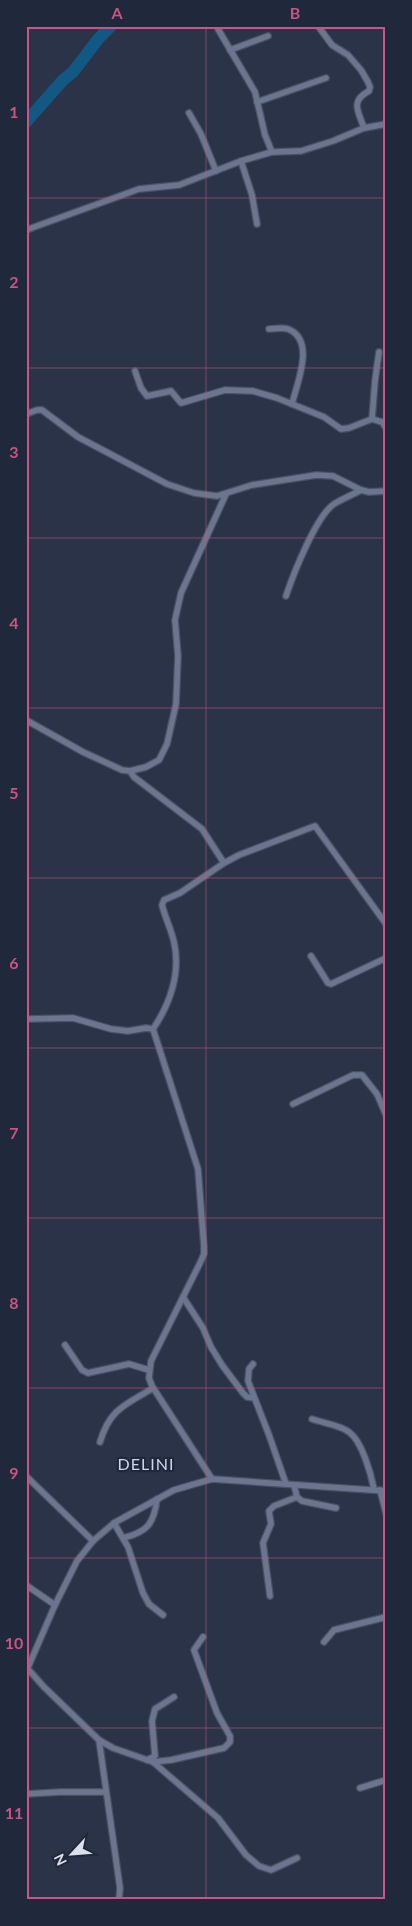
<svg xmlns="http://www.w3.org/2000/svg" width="412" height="1926" viewBox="0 0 412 1926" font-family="Lato,sans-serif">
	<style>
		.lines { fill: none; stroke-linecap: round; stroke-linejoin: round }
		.river { stroke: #115982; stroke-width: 12 }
		.minor-casing { stroke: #4a5163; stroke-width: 8 }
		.minor { stroke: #6b758d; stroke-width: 5.5 }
		.grid { fill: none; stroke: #c95487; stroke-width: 1; stroke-opacity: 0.55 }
		.labels { text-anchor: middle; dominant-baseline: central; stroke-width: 4.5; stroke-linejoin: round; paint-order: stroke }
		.quarter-label { font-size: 16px; letter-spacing: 1px; fill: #cfd6f2; stroke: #20293c }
		.neatline { fill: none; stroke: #c95487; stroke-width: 2 }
		.grid-label { font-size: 16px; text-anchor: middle; font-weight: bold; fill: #c95487 }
	</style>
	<rect width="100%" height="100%" fill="#2a3347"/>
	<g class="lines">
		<path class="river" d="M 26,122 L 63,80 L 73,72 L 99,38 L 111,26"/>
		<g class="minor-casing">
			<g id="minor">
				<path d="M 318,26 L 332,45 L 348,55 L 361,70 L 368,82 L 370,87 L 369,91 C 350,101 358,111 364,128"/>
				<path d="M 218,29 L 255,92 L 265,135 L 272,152"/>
				<path d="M 230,50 L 268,36"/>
				<path d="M 257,102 L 326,78"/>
				<path d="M 189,113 L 201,134 L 216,171"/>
				<path d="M 241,161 L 252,195 L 257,224"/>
				<path d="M 26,230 L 139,189 L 179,185 L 241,161 L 272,152 L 301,151 L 333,141 L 364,128 L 386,124"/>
				<path d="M 269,329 C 274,329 283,327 288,329 C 316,340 297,383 292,404"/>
				<path d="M 135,371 L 141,388 L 147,396 L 171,391 L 181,403 L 225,390 L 253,391 L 277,398 L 324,417 L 341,429 L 349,428 L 372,419 L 382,422 L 386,428"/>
				<path d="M 26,414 L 37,410 L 42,410 L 78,437 L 97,447 L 167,484 L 194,493 L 217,496 L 252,485 L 316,475 L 333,476 L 361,490 L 369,492 L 386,491"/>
				<path d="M 372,419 L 375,381 L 379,352"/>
				<path d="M 286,596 C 293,575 316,516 334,504 C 342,499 352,495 361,490"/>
				<path d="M 26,720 L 83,752 L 122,770 L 130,771 L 146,767 L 159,760 L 167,744 L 176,704 L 178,656 L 175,620 L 181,593 L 226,494"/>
				<path d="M 130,771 L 134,777 L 202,829 L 224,863"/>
				<path d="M 311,956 L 328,983 L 331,984 L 386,958"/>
				<path d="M 26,1019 L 73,1018 L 111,1029 L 128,1031 L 146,1028 L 153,1029 L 198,1169 L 204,1247 L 204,1254 L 200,1263 L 151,1361 L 149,1378 L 152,1386 L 212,1479"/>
				<path d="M 153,1029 C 170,1004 181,973 174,942 C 171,929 165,917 162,905 L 164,900 L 180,893 L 224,863 L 239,855 L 315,826 L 386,924"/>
				<path d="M 293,1104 L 353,1075 L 362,1075 L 377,1094 L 386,1115"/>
				<path d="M 183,1297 L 203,1328 L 211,1347 L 222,1365 L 243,1393 L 247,1397 L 254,1398"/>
				<path d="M 65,1345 L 82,1370 L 88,1373 L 129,1364 L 149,1370"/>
				<path d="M 253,1364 L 249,1369 L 248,1381 L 269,1435 L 286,1484"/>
				<path d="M 312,1419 C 323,1423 340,1425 349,1432 C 362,1441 371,1474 374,1489"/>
				<path d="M 100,1442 C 110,1408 126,1405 153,1388"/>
				<path d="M 26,1476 L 93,1541"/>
				<path d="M 294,1485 L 297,1497 L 302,1501 L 336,1508"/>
				<path d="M 380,1490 L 386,1513"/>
				<path d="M 114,1523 L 128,1547 L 143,1593 L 149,1604 L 163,1615"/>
				<path d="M 123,1538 C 148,1532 154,1523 157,1499"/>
				<path d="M 26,1585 L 55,1605"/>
				<path d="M 270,1596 L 263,1543 L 271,1524 L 269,1511 L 274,1506 L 297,1497"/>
				<path d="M 324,1642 L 334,1630 L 386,1617"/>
				<path d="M 28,1669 L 44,1687 L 99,1740 L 113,1748 L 153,1762 L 218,1818 L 246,1855 L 259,1866 L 271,1870 L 297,1858"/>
				<path d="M 26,1672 L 55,1605 L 77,1561 L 93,1541 L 114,1523 L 174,1490 L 212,1479 L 386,1491"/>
				<path d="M 99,1740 L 120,1888 L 119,1900"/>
				<path d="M 147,1760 L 155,1756 L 152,1721 L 155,1709 L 174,1697"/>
				<path d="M 153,1762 L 171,1760 L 224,1748 L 230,1742 L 230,1736 L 217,1713 L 194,1650 L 203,1637"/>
				<path d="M 360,1788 L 386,1780"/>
				<path d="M 26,1794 L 60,1792 L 106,1792"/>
			</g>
		</g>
		<use href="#minor" class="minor"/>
	</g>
	<path class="grid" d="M 206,26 L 206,1900M 26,198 L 386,198M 26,368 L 386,368M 26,538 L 386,538M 26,708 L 386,708M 26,878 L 386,878M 26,1048 L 386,1048M 26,1218 L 386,1218M 26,1388 L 386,1388M 26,1558 L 386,1558M 26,1728 L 386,1728"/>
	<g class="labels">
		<g class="quarter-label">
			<text x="146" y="1463">DELINI</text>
		</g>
	</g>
	<rect width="412" height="1926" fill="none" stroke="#20293c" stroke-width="55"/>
	<g transform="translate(72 1854) rotate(244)" stroke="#20293c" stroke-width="4" paint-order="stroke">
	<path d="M0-4L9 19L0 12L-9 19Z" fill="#dae0ed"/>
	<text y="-8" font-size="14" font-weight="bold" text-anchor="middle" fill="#dae0ed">N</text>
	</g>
	<rect x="28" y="28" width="356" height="1870" class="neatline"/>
	<g class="grid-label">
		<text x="117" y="19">A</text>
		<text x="295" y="19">B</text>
		<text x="14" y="118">1</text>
		<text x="14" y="288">2</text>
		<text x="14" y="458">3</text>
		<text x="14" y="629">4</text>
		<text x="14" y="799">5</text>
		<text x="14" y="969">6</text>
		<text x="14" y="1139">7</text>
		<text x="14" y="1309">8</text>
		<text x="14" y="1479">9</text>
		<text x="14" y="1649">10</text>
		<text x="14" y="1819">11</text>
	</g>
</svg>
